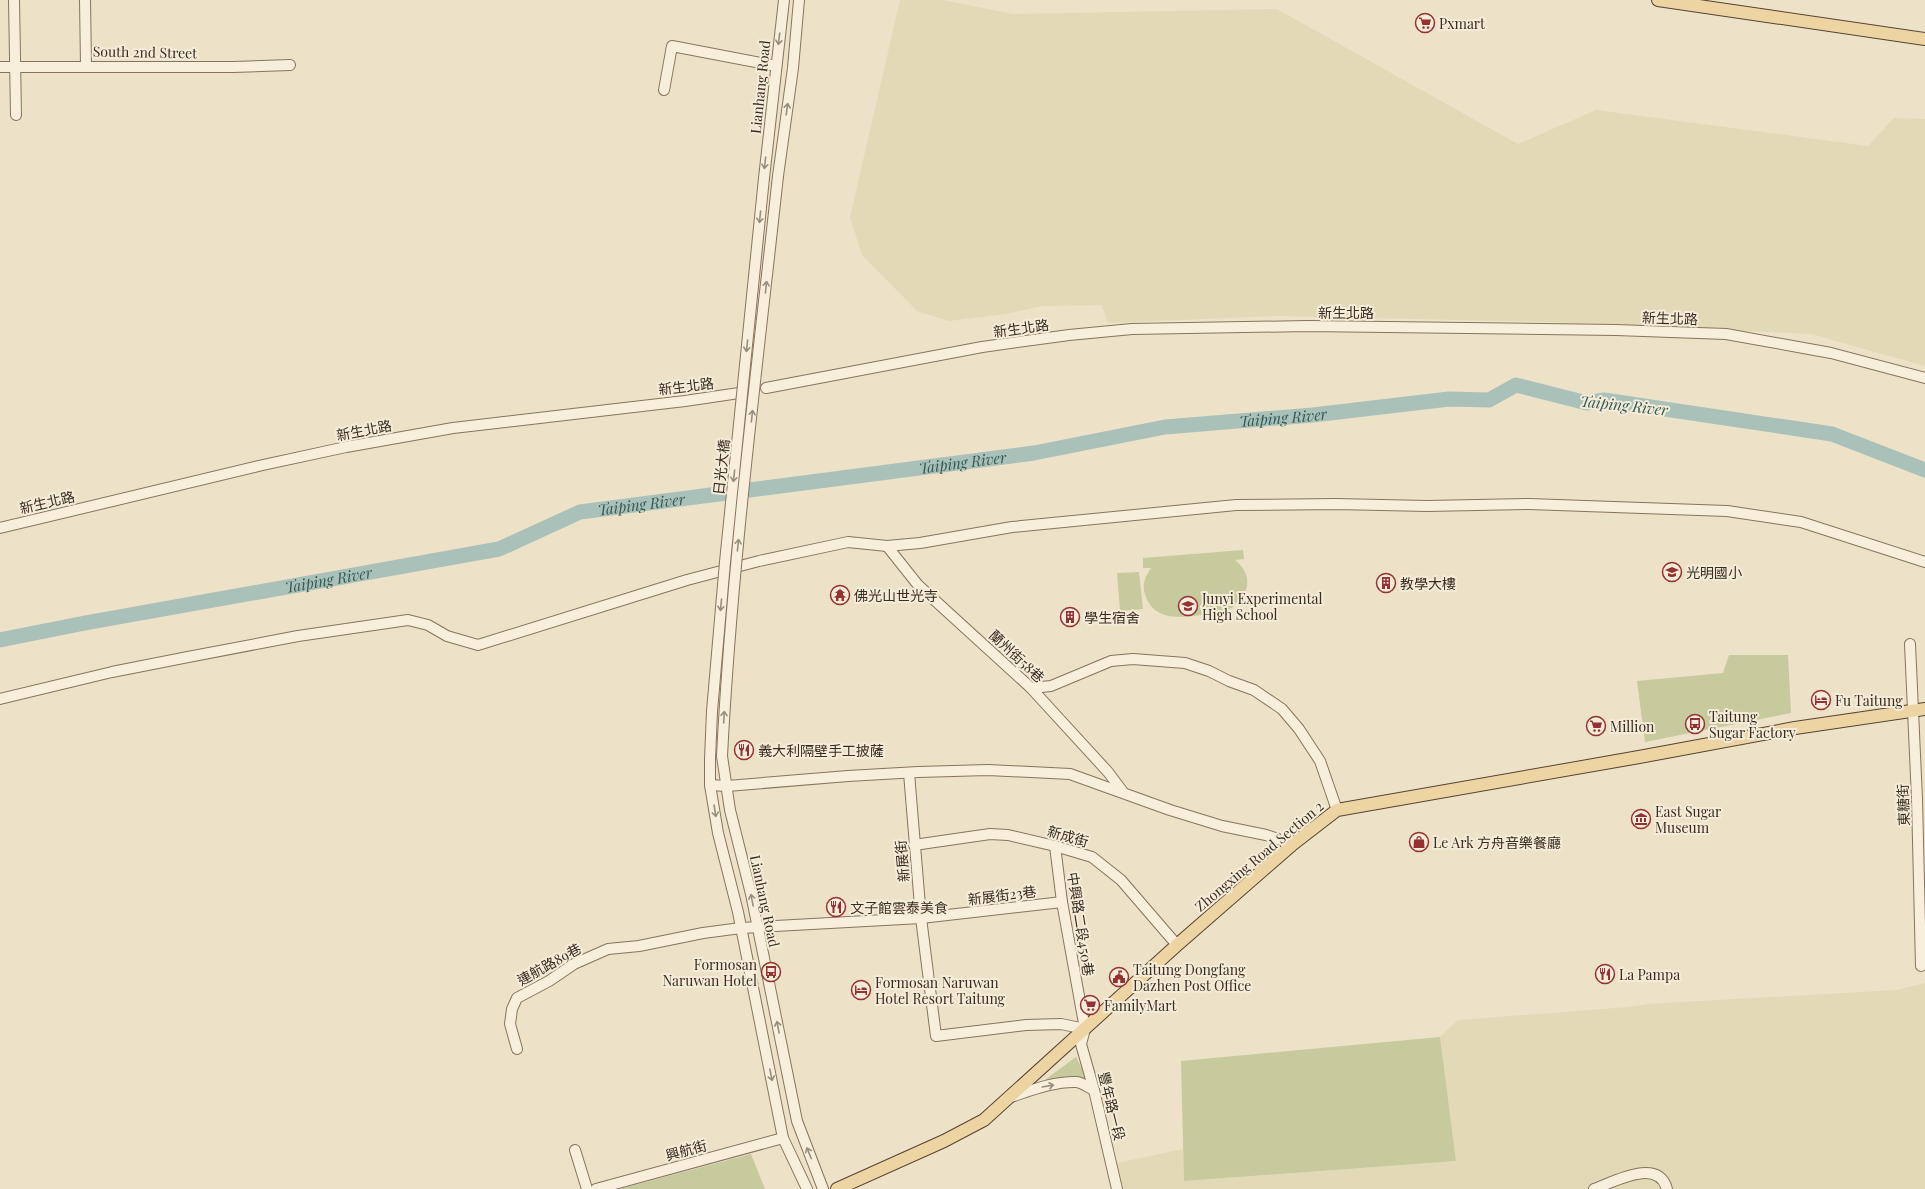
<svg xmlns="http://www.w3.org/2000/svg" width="1925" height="1189" viewBox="0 0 1925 1189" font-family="'Playfair Display','Noto Sans TC',serif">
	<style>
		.farmland { fill: #e2dab6 }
		.green { fill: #c6ca9c }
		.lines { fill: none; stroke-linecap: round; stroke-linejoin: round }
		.river { stroke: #a9c1b9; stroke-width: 15 }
		.minor-casing { stroke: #88745e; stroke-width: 12 }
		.major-casing { stroke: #564232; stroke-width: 14 }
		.minor { stroke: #f7efdb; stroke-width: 10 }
		.major { stroke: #edd5a3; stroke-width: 12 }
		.minor-bridge-casing { stroke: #88745e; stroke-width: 12; stroke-linecap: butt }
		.minor-bridge { stroke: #f7efdb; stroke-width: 10 }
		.oneway { stroke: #988e7e }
		.labels { text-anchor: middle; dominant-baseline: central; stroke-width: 4; stroke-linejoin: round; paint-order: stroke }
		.poi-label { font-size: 14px; fill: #392c21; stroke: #f4ecd8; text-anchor: start }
		.street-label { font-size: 14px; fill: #392c21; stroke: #f4ecd8 }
		.water-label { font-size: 15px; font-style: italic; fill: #315855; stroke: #f4ecd8 }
	</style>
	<rect width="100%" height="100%" fill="#ede1c8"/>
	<g class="farmland">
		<path d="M 900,0 L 943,0 L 1013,14 L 1277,9 L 1518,144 L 1596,110 L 1868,146 L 1894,118 L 1925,119 L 1925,366 L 1811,334 L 1551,322 L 1278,316 L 1108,323 L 1102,305 L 1042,306 L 1006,314 L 949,321 L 917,311 L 862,255 L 850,217 Z"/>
		<path d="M 1925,983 L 1925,1189 L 1122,1189 L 1117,1163 L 1183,1149 L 1184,1181 L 1456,1161 L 1440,1037 L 1458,1020 L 1628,1007 L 1647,1004 L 1896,990 Z"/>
	</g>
	<g class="green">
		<path d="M 1243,550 L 1244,559 L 1235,560 C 1239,563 1243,568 1245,572 C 1253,589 1239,606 1224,612 C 1199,614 1157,628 1146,597 C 1141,585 1145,577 1151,568 L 1143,568 L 1143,558 Z"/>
		<path d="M 1139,572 L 1143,609 L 1120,611 L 1117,573 Z"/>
		<path d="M 1729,655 L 1788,655 L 1791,713 L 1645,742 L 1637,681 L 1723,673 Z"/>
		<path d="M 1440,1037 L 1456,1161 L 1184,1181 L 1181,1061 Z"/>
		<path d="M 1076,1057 L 1087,1080 L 1042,1082 Z"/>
		<path d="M 751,1154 L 765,1189 L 619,1189 Z"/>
	</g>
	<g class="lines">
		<path class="river" id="s1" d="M 0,640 L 85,623 L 499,549 L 580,512 L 1034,453 L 1165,427 L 1313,415 L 1449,399 L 1489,400 L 1516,385 L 1587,403 L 1604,400 L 1832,434 L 1925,470"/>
		<g class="minor-casing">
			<g id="minor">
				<path d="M 14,0 L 16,115"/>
				<path d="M 85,0 L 86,66"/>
				<path d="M 0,67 L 233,67 L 290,65"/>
				<path d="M 664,90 L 672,46 L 776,66"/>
				<path d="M 778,176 L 793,68 L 799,0"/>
				<path d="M 764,178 L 784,0"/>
				<path d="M 766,388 L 982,347 L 1069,335 L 1132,329 L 1307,326 L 1616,330 L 1726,334 L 1831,353 L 1925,378"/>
				<path d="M 0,528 L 263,465 L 346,447 L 453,428 L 685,401 L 739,393"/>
				<path d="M 887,546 L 918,585 L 1031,688 L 1108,772 L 1123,792"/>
				<path d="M 1910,644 L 1917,799 L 1921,966"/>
				<path d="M 1031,688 L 1051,686 L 1111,661 L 1133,659 L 1185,663 L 1209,671 L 1229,681 L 1254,690 L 1282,709 L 1299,729 L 1320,761 L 1337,810"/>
				<path d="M 0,699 L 112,672 L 188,657 L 298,636 L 408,620 L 428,625 L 447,636 L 478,645 L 687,580 L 759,561 L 848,542 L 887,546 L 920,543 L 1012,527 L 1236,505 L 1336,504 L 1427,506 L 1529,504 L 1727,511 L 1801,522 L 1925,562"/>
				<path d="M 722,756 L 730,810 L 751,894 L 797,1121 L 823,1189"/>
				<path d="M 710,759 L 710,785 L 718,833 L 738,912 L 783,1138 L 807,1189"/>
				<path d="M 909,773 L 921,918 L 936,1036 L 1026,1025 L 1061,1024 L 1085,1029"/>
				<path d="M 710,785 L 727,786 L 848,776 L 918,772 L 988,770 L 1070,774 L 1170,810 L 1222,826 L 1266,835 L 1293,844"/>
				<path d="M 914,845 L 990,834 L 1008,835 L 1055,846 L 1092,857 L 1121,880 L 1177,945"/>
				<path d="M 1055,846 L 1062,902 L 1085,1029 L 1081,1044 L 1094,1090 L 1117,1189"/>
				<path d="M 517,1049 L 510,1024 L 512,1009 L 517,998 L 549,981 L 574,964 L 608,949 L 639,946 L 703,933 L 741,928 L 921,918 L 1062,902"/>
				<path d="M 1011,1097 C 1032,1090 1055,1081 1077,1082 C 1083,1083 1089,1088 1094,1090"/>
				<path d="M 575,1150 L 587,1189"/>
				<path d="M 596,1189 L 783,1138"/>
				<path d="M 1594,1189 C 1614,1182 1658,1157 1667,1189"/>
			</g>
		</g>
		<g class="major-casing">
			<g id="major">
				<path d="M 1658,0 L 1925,39"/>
				<path d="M 837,1189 L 944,1141 L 984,1120 L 1177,945 L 1293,844 L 1337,810 L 1639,757 L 1795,728 L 1925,709"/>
			</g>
		</g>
		<use href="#minor" class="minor"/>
		<use href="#major" class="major"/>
		<g class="minor-bridge-casing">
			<g id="minor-bridge">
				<path d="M 722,756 C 732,562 757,369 778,176"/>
				<path d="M 710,759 L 712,711 L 725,562 L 764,178"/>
			</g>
		</g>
		<use href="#minor-bridge" class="minor-bridge"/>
	</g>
	<defs><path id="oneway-shaft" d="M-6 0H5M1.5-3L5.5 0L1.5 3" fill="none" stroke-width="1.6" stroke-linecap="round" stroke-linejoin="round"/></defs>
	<g class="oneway">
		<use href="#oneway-shaft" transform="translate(779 39) rotate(97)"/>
		<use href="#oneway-shaft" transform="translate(787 109) rotate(-82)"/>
		<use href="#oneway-shaft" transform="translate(765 163) rotate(96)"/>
		<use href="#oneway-shaft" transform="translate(760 217) rotate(96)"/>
		<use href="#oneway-shaft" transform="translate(766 287) rotate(-84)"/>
		<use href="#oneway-shaft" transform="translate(747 346) rotate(96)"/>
		<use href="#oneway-shaft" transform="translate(752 416) rotate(-84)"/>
		<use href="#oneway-shaft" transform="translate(734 476) rotate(96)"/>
		<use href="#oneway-shaft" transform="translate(738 545) rotate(-84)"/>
		<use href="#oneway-shaft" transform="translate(721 605) rotate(95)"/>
		<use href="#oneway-shaft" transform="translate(724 717) rotate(-87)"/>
		<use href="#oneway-shaft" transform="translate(715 811) rotate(81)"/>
		<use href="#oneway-shaft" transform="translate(752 900) rotate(-101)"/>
		<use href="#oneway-shaft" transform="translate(778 1027) rotate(-101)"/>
		<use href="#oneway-shaft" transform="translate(771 1075) rotate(79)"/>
		<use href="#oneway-shaft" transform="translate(1048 1086) rotate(-10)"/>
		<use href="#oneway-shaft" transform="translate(809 1153) rotate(-112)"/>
	</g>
	<defs>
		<g id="supermarket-ring" transform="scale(1)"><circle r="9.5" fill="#f4ecd8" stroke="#943133" stroke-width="1.5"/><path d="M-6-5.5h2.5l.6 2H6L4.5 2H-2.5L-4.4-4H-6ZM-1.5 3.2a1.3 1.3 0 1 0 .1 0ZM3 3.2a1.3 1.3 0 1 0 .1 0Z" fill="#943133"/></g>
		<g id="school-ring" transform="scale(1)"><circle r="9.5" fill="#f4ecd8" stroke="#943133" stroke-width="1.5"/><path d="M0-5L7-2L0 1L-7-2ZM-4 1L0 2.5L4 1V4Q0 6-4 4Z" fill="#943133"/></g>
		<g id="building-ring" transform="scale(1)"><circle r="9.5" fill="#f4ecd8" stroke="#943133" stroke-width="1.5"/><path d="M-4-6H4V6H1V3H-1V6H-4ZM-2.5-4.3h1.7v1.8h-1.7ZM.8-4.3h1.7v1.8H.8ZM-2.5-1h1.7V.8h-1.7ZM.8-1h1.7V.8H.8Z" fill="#943133"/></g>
		<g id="temple-ring" transform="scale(1)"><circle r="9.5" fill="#f4ecd8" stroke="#943133" stroke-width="1.5"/><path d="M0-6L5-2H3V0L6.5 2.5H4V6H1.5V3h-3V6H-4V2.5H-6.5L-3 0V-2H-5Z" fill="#943133"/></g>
		<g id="hotel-ring" transform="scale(1)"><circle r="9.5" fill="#f4ecd8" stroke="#943133" stroke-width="1.5"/><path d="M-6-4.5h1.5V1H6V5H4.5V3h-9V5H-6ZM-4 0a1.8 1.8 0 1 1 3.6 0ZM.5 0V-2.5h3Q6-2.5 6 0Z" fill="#943133"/></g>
		<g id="bus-ring" transform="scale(1)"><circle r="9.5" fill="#f4ecd8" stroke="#943133" stroke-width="1.5"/><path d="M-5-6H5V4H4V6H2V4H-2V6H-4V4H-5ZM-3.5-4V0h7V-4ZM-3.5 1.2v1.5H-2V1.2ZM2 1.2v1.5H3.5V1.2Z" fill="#943133"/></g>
		<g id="restaurant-ring" transform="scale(1)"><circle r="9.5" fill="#f4ecd8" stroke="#943133" stroke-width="1.5"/><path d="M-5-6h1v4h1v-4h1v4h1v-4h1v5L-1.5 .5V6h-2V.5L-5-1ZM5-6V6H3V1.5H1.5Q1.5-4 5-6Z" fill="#943133"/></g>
		<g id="museum-ring" transform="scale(1)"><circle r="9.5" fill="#f4ecd8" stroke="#943133" stroke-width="1.5"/><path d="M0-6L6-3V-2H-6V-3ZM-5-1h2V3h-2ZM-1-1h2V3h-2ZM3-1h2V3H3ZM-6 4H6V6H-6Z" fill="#943133"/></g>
		<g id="shop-ring" transform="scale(1)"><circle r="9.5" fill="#f4ecd8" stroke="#943133" stroke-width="1.5"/><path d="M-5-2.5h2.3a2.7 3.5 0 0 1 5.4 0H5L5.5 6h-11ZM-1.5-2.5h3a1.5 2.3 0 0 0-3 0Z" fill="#943133"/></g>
		<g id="civic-ring" transform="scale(1)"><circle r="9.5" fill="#f4ecd8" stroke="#943133" stroke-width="1.5"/><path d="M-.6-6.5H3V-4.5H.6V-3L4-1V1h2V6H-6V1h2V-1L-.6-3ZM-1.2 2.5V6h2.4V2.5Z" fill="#943133"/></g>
	</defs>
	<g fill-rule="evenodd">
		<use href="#supermarket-ring" x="1425" y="23"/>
		<use href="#school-ring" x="1672" y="572"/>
		<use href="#building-ring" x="1386" y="583"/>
		<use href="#temple-ring" x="840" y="595"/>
		<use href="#school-ring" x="1188" y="606"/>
		<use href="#building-ring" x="1070" y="617"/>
		<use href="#hotel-ring" x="1821" y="700"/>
		<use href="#bus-ring" x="1695" y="724"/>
		<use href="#supermarket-ring" x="1596" y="726"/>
		<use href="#restaurant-ring" x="744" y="750"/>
		<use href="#museum-ring" x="1641" y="819"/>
		<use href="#shop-ring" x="1419" y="842"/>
		<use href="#restaurant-ring" x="836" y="907"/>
		<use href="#bus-ring" x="771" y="972"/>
		<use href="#restaurant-ring" x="1605" y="974"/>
		<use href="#civic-ring" x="1119" y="977"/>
		<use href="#hotel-ring" x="861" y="990"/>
		<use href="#supermarket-ring" x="1090" y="1005"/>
	</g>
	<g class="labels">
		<g class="poi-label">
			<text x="1439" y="23">Pxmart</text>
			<text x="1686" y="572">光明國小</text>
			<text x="1400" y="583">教學大樓</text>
			<text x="854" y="595">佛光山世光寺</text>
			<text x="1202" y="598">Junyi Experimental<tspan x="1202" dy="16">High School</tspan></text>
			<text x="1084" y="617">學生宿舍</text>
			<text x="1835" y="700">Fu Taitung</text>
			<text x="1709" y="716">Taitung<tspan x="1709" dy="16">Sugar Factory</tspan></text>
			<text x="1610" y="726">Million</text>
			<text x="758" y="750">義大利隔壁手工披薩</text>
			<text x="1655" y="811">East Sugar<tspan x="1655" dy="16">Museum</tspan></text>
			<text x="1433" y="842">Le Ark 方舟音樂餐廳</text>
			<text x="850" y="907">文子館雲泰美食</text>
			<text x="757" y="964" text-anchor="end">Formosan<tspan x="757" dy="16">Naruwan Hotel</tspan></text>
			<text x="1133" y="969">Taitung Dongfang<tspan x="1133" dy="16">Dazhen Post Office</tspan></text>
			<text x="1619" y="974">La Pampa</text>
			<text x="875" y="982">Formosan Naruwan<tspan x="875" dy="16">Hotel Resort Taitung</tspan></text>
			<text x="1104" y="1005">FamilyMart</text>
		</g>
		<g class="street-label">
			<text transform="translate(145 52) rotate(1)">South 2nd Street</text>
			<text transform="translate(760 87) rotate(-84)">Lianhang Road</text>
			<text x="1346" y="312">新生北路</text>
			<text transform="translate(1670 318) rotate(2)">新生北路</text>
			<text transform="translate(1021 328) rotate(-8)">新生北路</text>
			<text transform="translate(686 386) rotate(-7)">新生北路</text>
			<text transform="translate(364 430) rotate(-11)">新生北路</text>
			<text transform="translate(721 467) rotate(-84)">日光大橋</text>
			<text transform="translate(47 502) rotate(-13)">新生北路</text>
			<text transform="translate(1017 656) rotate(43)">蘭州街58巷</text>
			<text transform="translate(1903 805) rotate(-92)">東糖街</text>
			<text transform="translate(1068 836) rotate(16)">新成街</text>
			<text transform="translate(1259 856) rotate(-40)">Zhongxing Road Section 2</text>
			<text transform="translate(902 861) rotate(-95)">新展街</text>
			<text transform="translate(1002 895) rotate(-7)">新展街23巷</text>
			<text transform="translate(765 901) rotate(78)">Lianhang Road</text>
			<text transform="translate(1081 924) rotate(81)">中興路二段450巷</text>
			<text transform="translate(549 964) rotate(-29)">連航路89巷</text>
			<text transform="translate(1112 1106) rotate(76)">豐年路一段</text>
			<text transform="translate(686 1150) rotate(-15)">興航街</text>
		</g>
		<g class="water-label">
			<text transform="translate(1624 405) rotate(6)">Taiping River</text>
			<text stroke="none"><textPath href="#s1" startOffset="1306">Taiping River</textPath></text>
			<text stroke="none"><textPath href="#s1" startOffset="982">Taiping River</textPath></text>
			<text stroke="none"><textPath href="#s1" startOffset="658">Taiping River</textPath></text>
			<text stroke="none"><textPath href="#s1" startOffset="334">Taiping River</textPath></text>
		</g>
	</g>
</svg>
